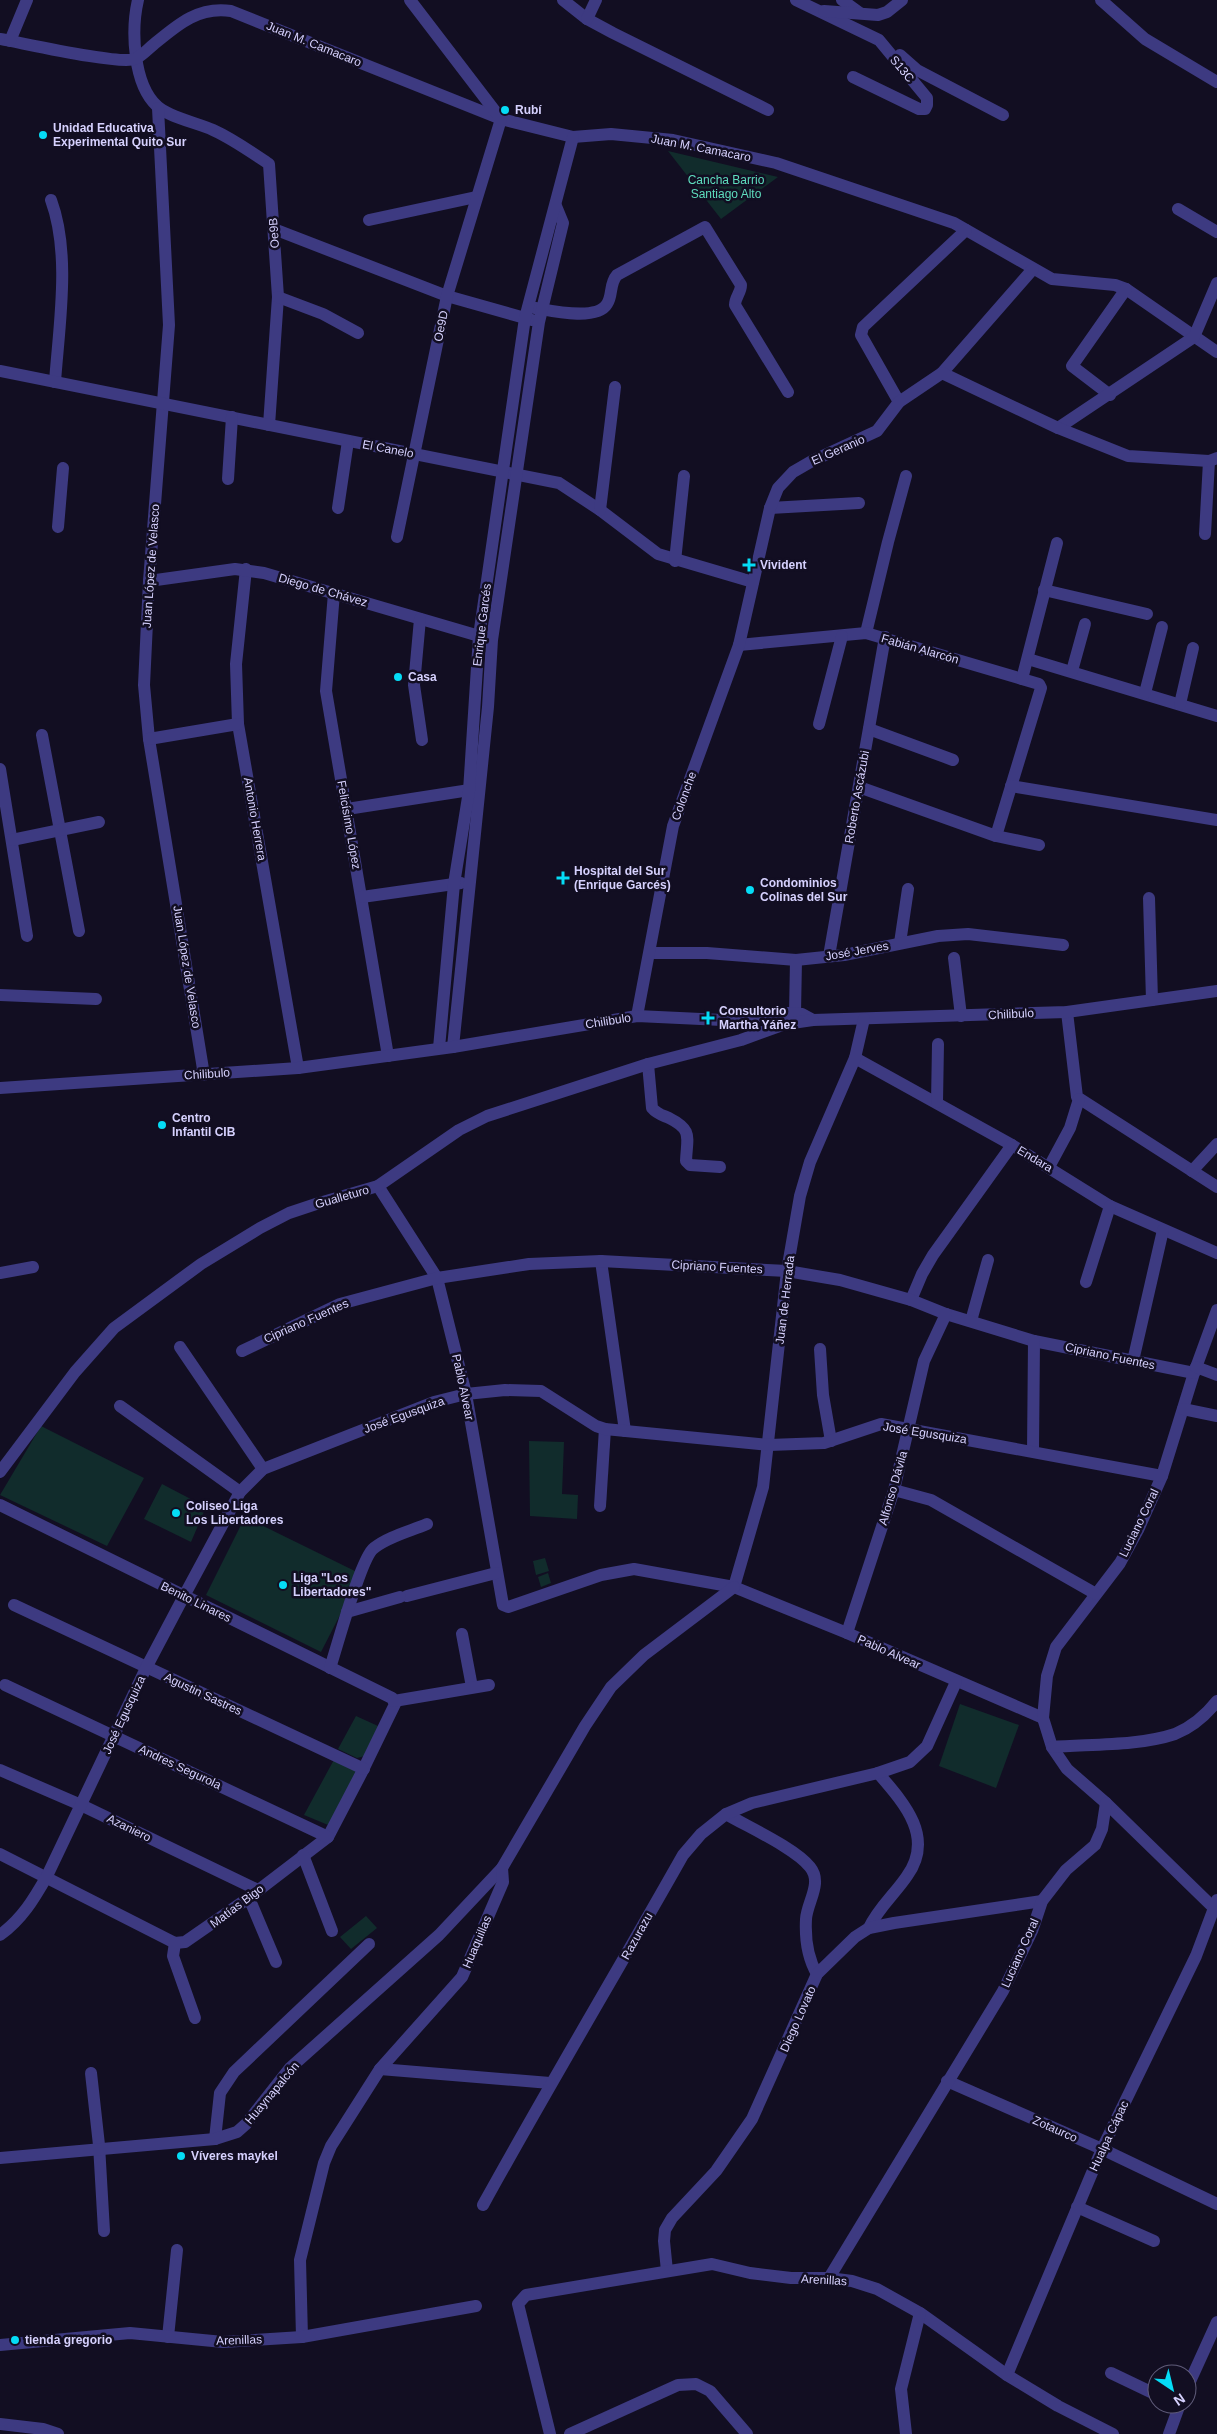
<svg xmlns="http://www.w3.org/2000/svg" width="1217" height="2434" viewBox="0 0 1217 2434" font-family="Arial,sans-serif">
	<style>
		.green { fill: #112c2c }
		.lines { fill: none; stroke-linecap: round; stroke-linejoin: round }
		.street { stroke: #3d3a81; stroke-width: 12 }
		.poi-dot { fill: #05dcf6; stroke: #120e22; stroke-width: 2 }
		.labels { text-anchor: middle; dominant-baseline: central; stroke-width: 5; stroke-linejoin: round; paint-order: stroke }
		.street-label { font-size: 12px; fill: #d6d1fe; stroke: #120e22 }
		.poi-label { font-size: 12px; font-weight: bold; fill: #d6d1fe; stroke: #120e22; text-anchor: start }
		.park-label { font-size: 12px; fill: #5eddbe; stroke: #120e22 }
	</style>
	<rect width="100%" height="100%" fill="#120e22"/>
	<g class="green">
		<path d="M 668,151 L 778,177 L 721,219 Z"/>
		<path d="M 41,1426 L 144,1478 L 107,1546 L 0,1495 Z"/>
		<path d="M 529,1441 L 564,1442 L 562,1494 L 578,1495 L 577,1519 L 530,1516 Z"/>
		<path d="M 162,1484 L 206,1507 L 191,1542 L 144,1519 Z"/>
		<path d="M 245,1517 L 361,1574 L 321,1652 L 206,1595 Z"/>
		<path d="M 545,1558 L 549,1571 L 536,1575 L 533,1561 Z"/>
		<path d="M 548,1573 L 551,1583 L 541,1587 L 538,1577 Z"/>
		<path d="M 960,1704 L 1019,1725 L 996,1788 L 939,1766 Z"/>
		<path d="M 356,1716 L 378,1726 L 365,1756 L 357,1758 L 338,1749 Z"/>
		<path d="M 336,1756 L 362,1772 L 333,1827 L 304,1815 Z"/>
		<path d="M 366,1916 L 377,1928 L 351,1949 L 340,1937 Z"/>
	</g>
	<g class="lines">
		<g class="street">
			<path d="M 138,0 C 131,30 133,84 157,106 C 168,117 198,123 213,130 C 233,139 251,152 269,164 L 278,297 L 269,425"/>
			<path d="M 563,0 L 587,19 L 613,33 L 768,110"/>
			<path d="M 796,0 L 879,40 L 927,98 L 927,105 L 925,109 L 919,109 L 853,77"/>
			<path d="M 842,0 L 860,13"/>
			<path d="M 1101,0 L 1145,39 L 1217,82"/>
			<path d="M 824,11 L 878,15 L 887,12 L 902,0"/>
			<path d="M 587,19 L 596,0"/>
			<path d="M 0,39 C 23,43 119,65 135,59 C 142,56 148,49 153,45 C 177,25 198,6 231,11 L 501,119 L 573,137 L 611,134 L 673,140 L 776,163 L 954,223 L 1052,279 L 1115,285 L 1126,289 L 1217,352"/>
			<path d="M 10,41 L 27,0"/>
			<path d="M 900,55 L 917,70 L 1003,115"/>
			<path d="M 158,108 L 169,325 L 149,581 L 144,685 L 149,739 L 204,1075"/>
			<path d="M 51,200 C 71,254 59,325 55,382"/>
			<path d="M 1178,209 L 1217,232"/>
			<path d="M 369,220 L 476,197"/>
			<path d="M 274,229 L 447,296 L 532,320"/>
			<path d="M 278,297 L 323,314 L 358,333"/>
			<path d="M 535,308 C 552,311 597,321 607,304 C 613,295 609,284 617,275 L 705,227 L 741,285 C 741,293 735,297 735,305 L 788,392"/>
			<path d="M 0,371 L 559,483 L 600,510 L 658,554 L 753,582"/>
			<path d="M 942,373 L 1033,269"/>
			<path d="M 1110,395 L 1072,366 L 1126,289"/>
			<path d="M 899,402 L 861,335 L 863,327 L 966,230"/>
			<path d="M 1058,428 L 1194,337 L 1217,283"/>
			<path d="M 228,479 L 232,417"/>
			<path d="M 338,508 L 348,441"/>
			<path d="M 770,508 L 859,503"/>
			<path d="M 600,510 L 615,387"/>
			<path d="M 58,527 L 63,468"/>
			<path d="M 1205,534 L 1209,461"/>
			<path d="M 397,537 L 447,296 L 501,119 L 410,0"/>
			<path d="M 675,561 L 684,476"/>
			<path d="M 246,569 L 236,664 L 238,724 L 298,1068"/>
			<path d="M 149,581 L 235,569 L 264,573 L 486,638"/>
			<path d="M 1044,590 L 1147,614"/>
			<path d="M 334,593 L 326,691 L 388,1056"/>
			<path d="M 420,619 L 414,685 L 422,740"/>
			<path d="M 866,633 L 888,542 L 906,476"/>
			<path d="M 739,645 L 866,633 L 1039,684 L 1041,688 L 996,836"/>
			<path d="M 1028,659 L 1217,716"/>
			<path d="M 1072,671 L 1085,624"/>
			<path d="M 1022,679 L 1057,543"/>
			<path d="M 1145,693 L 1162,627"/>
			<path d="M 1180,704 L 1193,648"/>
			<path d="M 819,724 L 842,636"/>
			<path d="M 869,729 L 953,760"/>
			<path d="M 42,735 L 79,931"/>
			<path d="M 149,739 L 238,724"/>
			<path d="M 0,769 L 27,936"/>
			<path d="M 1011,786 L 1217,820"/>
			<path d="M 859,787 L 996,836 L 1039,845"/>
			<path d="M 347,809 L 476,789"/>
			<path d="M 12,840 L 99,822"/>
			<path d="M 362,897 L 461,883"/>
			<path d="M 1149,898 L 1152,1000"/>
			<path d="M 900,943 L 908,889"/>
			<path d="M 650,953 L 707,953 L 796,960 L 844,955 L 938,936 L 968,934 L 1063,945"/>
			<path d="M 829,956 L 885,637"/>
			<path d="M 954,958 L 961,1016"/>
			<path d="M 0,995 L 96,999"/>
			<path d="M 1067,1012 L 1077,1097 L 1217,1187"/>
			<path d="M 795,1013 L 796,960"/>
			<path d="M 637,1016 L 673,826 L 739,645 L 770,508 L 778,488 L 793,472 L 812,461 L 877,431 L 899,402 L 942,373 L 1058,428 L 1128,456 L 1209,461 L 1217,458"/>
			<path d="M 453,1047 L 488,707 L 492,640 L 539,322 L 563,223 L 556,206"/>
			<path d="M 439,1048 L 454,884 L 469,791 L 479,636 L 525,318 L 573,137"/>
			<path d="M 855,1058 L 1012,1145 L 1110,1206 L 1217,1253"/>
			<path d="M 648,1064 L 652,1108 C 657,1114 662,1115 669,1118 C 693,1130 687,1137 686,1161 L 690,1165 L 720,1167"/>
			<path d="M 0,1088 L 298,1068 L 453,1047 L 637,1016 L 722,1020 L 788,1013 L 802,1014 L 813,1020 L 1067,1012 L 1217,991"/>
			<path d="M 937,1102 L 938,1044"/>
			<path d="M 1049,1167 L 1070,1128 L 1079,1099"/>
			<path d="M 1192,1171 L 1217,1144"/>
			<path d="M 378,1186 L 437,1278 L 466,1394 L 503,1605 L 508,1607 L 601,1575 L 634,1569 L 734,1587 L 847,1633 L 1043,1718"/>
			<path d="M 601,1261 L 625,1431"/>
			<path d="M 0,1273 L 33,1267"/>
			<path d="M 1086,1282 L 1110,1206"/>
			<path d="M 911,1300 L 922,1274 L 933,1255 L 1012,1145"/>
			<path d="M 1217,1310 L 1194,1373 L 1162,1476 L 1138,1530 L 1120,1563 L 1056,1647 L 1047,1676 L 1043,1718 L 1052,1747 L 1067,1769 L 1106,1803 L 1217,1911"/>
			<path d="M 971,1321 L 988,1260"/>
			<path d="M 180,1347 L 263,1469"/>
			<path d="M 820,1349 L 823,1395 L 831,1441"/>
			<path d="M 242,1351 L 340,1304 L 437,1278 L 529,1264 L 601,1261 L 787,1271 L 840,1280 L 911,1300 L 946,1314 L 1034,1341 L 1194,1373"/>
			<path d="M 1133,1361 L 1163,1230"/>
			<path d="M 1196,1367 L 1217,1375"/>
			<path d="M 120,1406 L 240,1492"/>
			<path d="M 1183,1409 L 1217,1416"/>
			<path d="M 1033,1451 L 1034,1341"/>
			<path d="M 0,1472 L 75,1372 L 114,1328 L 201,1264 L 260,1228 L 289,1213 L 316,1204 L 378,1186 L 459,1130 L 487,1116 L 648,1064 L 741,1040 L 785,1024 L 813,1020"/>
			<path d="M 894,1490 L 931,1500 L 1096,1594"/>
			<path d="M 0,1505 L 392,1698 L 395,1704 L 362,1772 L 328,1837 L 247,1899 L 185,1942 L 175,1943 L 0,1854"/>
			<path d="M 600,1506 L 605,1429"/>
			<path d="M 734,1587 L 763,1487 L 787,1271 L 800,1196 L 810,1162 L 855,1058 L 864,1019"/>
			<path d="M 407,1596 L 496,1573"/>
			<path d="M 14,1605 L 364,1769"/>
			<path d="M 347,1612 L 400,1597"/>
			<path d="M 847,1633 L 894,1490 L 924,1361 L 946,1314"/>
			<path d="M 462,1634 L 472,1687"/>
			<path d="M 330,1668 C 337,1647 361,1557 374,1548 C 389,1536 411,1531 427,1524"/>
			<path d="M 5,1685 L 328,1837"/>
			<path d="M 394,1701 L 489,1685"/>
			<path d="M 1052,1747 C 1089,1744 1139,1746 1175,1734 C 1192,1727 1206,1715 1217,1701"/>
			<path d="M 0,1770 L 81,1805 L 258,1890"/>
			<path d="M 726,1814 C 748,1827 795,1848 810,1867 C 823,1883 807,1902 806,1919 C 805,1938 807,1957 817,1974"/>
			<path d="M 303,1855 L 332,1931"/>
			<path d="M 247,1899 L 252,1905 L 276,1962"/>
			<path d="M 869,1928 C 878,1908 895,1894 907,1876 C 935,1837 904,1803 878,1773"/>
			<path d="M 0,1935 C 22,1919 34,1899 47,1876 L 146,1668 L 184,1596 L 240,1492 L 263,1469 L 434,1402 L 466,1394 L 505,1390 L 541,1391 L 596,1426 L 605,1429 L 769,1445 L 824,1443 L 881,1424 L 1162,1476"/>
			<path d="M 175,1943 L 173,1956 L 195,2018"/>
			<path d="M 380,2069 L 550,2083"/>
			<path d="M 91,2073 L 99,2145 L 104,2231"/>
			<path d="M 947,2081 L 1102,2149 L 1217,2204"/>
			<path d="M 215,2139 L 220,2093 L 234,2072 L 369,1944"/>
			<path d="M 0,2158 L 215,2139 L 237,2132 L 246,2124 L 290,2068 L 439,1935 L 502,1868"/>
			<path d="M 483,2205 C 548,2087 617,1972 683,1855 L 701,1834 L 726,1814 L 752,1803 L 878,1773 L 910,1762 L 927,1746 L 956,1682"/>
			<path d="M 1077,2207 L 1154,2241"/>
			<path d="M 667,2271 L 664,2241 L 665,2230 L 672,2218 L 716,2171 L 752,2119 L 817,1974 L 855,1937 L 869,1928 L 894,1923 L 1042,1901"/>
			<path d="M 829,2278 L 1003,1991 L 1032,1931 L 1042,1901 L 1066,1870 L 1095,1845 L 1102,1829 L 1106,1803"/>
			<path d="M 168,2337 L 177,2250"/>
			<path d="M 302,2337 L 300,2260 L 324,2163 L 331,2146 L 380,2069 L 462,1977 L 503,1882 L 502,1868 L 585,1726 L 611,1687 L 644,1655 L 734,1587"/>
			<path d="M 0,2345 L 130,2333 L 223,2342 L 302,2337 L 476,2306"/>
			<path d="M 1111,2373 L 1157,2395"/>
			<path d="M 1007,2375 L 1102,2149 L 1196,1956 L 1217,1900"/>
			<path d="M 1187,2388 L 1217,2322"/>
			<path d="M 0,2424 L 43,2429 L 58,2434"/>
			<path d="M 550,2434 L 518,2304 L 526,2295 L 712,2264 L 750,2273 L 791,2278 L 829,2278 L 852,2281 L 877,2289 L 920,2313 L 1007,2375 L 1058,2406 L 1113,2434"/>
			<path d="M 570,2434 L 678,2385 L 696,2384 L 710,2391 L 747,2434"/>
			<path d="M 906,2434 L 901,2389 L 920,2313"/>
			<path d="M 1169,2434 L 1180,2404"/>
		</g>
	</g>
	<g class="poi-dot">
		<circle cx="505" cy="110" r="5"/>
		<circle cx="43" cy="135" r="5"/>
		<path d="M746.5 557.5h5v5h5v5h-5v5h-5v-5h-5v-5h5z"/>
		<circle cx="398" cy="677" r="5"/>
		<path d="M560.5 870.5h5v5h5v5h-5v5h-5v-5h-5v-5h5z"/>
		<circle cx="750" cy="890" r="5"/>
		<path d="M705.5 1010.5h5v5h5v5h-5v5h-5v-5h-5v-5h5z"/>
		<circle cx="162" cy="1125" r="5"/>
		<circle cx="176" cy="1513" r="5"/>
		<circle cx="283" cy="1585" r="5"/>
		<circle cx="181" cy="2156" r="5"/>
		<circle cx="15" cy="2340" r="5"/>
	</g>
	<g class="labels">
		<g class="street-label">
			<text transform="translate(314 44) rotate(22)">Juan M. Camacaro</text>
			<text transform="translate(902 69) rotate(50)">S13C</text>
			<text transform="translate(701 148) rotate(11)">Juan M. Camacaro</text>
			<text transform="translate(274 233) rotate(-94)">Oe9B</text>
			<text transform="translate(441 326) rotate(-78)">Oe9D</text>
			<text transform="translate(388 449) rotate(11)">El Canelo</text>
			<text transform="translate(838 450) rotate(-24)">El Geranio</text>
			<text transform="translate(151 566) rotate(-86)">Juan López de Velasco</text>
			<text transform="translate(323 590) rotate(16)">Diego de Chávez</text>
			<text transform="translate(482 625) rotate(-83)">Enrique Garcés</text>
			<text transform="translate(920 649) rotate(16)">Fabián Alarcón</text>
			<text transform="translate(684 796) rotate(-70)">Colonche</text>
			<text transform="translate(857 797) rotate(-80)">Roberto Ascázubi</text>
			<text transform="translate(255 819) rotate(80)">Antonio Herrera</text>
			<text transform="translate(349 825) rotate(80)">Felicísimo López</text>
			<text transform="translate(857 951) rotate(-10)">José Jerves</text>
			<text transform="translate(187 967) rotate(81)">Juan López de Velasco</text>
			<text transform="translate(1011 1014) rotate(-3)">Chilibulo</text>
			<text transform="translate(608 1021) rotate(-9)">Chilibulo</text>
			<text transform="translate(207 1074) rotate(-4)">Chilibulo</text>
			<text transform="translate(1035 1159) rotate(31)">Endara</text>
			<text transform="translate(342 1197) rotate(-16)">Gualleturo</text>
			<text transform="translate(717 1267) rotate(3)">Cipriano Fuentes</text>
			<text transform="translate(785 1300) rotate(-83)">Juan de Herrada</text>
			<text transform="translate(306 1321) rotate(-24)">Cipriano Fuentes</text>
			<text transform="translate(1110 1356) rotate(12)">Cipriano Fuentes</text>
			<text transform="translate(463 1387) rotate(78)">Pablo Alvear</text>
			<text transform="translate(404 1415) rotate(-20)">José Egusquiza</text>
			<text transform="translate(925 1433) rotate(9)">José Egusquiza</text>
			<text transform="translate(893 1488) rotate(-74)">Alfonso Dávila</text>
			<text transform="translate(1139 1523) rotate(-64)">Luciano Coral</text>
			<text transform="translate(196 1602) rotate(26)">Benito Linares</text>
			<text transform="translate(889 1652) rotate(24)">Pablo Alvear</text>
			<text transform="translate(203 1694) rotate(25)">Agustin Sastres</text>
			<text transform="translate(124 1715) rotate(-65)">José Egusquiza</text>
			<text transform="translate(180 1767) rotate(25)">Andres Segurola</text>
			<text transform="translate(129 1828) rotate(26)">Azaniero</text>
			<text transform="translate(237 1906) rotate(-37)">Matías Bigo</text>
			<text transform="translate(637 1936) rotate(-61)">Razurazu</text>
			<text transform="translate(477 1942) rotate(-67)">Huaquillas</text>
			<text transform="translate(1020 1953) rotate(-66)">Luciano Coral</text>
			<text transform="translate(798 2019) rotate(-66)">Diego Lovato</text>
			<text transform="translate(272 2093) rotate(-50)">Huaynapalcón</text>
			<text transform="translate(1055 2129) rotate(24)">Zotaurco</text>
			<text transform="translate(1109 2136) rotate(-65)">Hualpa Cápac</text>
			<text transform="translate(824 2280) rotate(3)">Arenillas</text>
			<text transform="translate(239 2340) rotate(-2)">Arenillas</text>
		</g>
		<g class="poi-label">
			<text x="515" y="110">Rubí</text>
			<text x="53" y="128">Unidad Educativa<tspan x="53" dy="14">Experimental Quito Sur</tspan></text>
			<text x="760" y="565">Vivident</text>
			<text x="408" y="677">Casa</text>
			<text x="574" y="871">Hospital del Sur<tspan x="574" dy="14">(Enrique Garcés)</tspan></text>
			<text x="760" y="883">Condominios<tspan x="760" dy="14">Colinas del Sur</tspan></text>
			<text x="719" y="1011">Consultorio<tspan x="719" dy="14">Martha Yáñez</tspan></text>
			<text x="172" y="1118">Centro<tspan x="172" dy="14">Infantil CIB</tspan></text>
			<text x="186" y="1506">Coliseo Liga<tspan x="186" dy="14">Los Libertadores</tspan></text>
			<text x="293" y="1578">Liga "Los<tspan x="293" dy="14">Libertadores"</tspan></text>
			<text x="191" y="2156">Víveres maykel</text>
			<text x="25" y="2340">tienda gregorio</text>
		</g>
		<g class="park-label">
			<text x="726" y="180">Cancha Barrio<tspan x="726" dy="14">Santiago Alto</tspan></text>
		</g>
	</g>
	<g transform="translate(1172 2389) rotate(145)"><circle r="24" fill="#120e22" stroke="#605c7a"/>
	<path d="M0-4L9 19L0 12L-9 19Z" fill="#05dcf6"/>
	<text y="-8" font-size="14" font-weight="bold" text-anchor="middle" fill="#d6d1fe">N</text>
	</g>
</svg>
